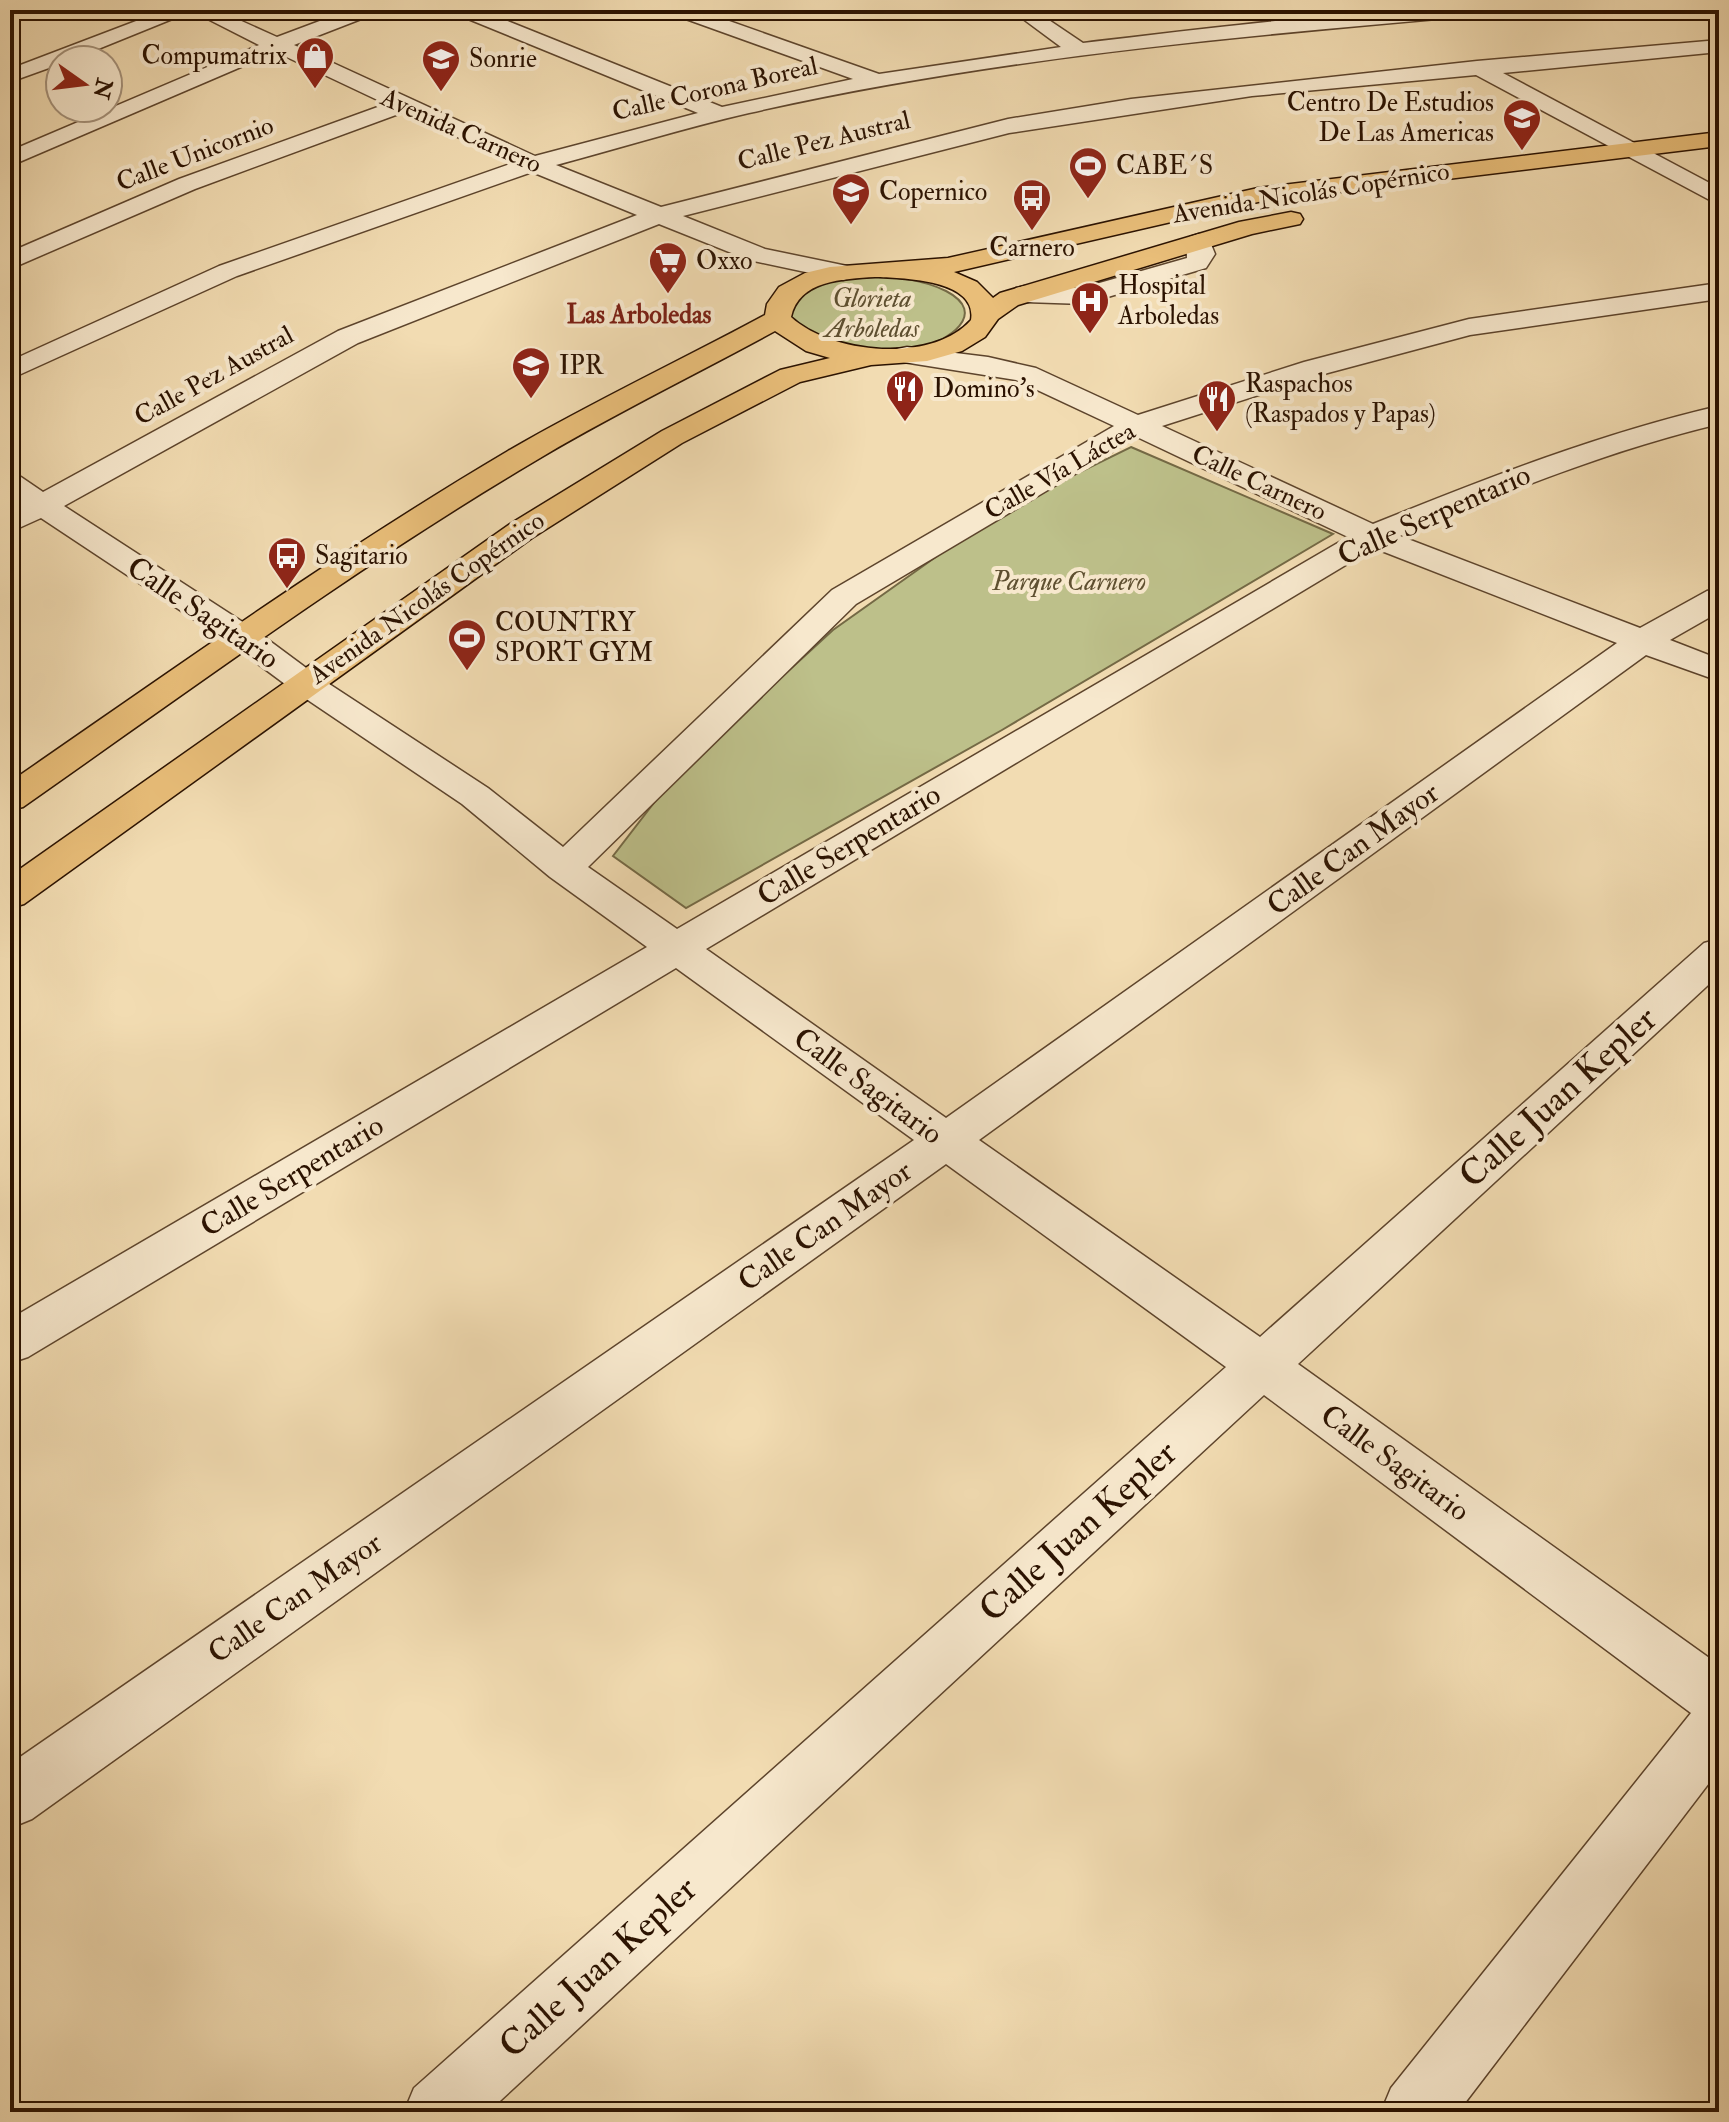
<svg xmlns="http://www.w3.org/2000/svg" width="1729" height="2122" viewBox="0 0 1729 2122" font-family="'IM FELL Double Pica',serif">
	<style>
		.green { fill: #bdc08a; stroke: #746945; stroke-width: 2 }
		.lines { fill: none; stroke-linecap: round; stroke-linejoin: round }
		.minor-casing { stroke: #5d442c; stroke-width: 3 }
		.major-casing { stroke: #2b1200; stroke-width: 3 }
		.minor { fill: #f7e8cd; fill-rule: evenodd }
		.major { fill: #e9be79; fill-rule: evenodd }
		.labels { text-anchor: middle; dominant-baseline: central; stroke-width: 8; stroke-linejoin: round; paint-order: stroke }
		.far-poi-label { font-size: 26px; fill: #2b1200; stroke: #f7e8cd; text-anchor: start }
		.far-street-label { font-size: 26px; fill: #2b1200; stroke: #f7e8cd }
		.far-park-label { font-size: 26px; font-style: italic; fill: #5e4f30; stroke: #f7e8cd }
		.far-neighbourhood-label { font-size: 26px; font-weight: bold; fill: #7a1f14; stroke: #f7e8cd }
		.street-label { font-size: 30px; fill: #2b1200; stroke: #f7e8cd }
		.near-street-label { font-size: 36px; fill: #2b1200; stroke: #f7e8cd }
	</style>
	<rect width="100%" height="100%" fill="#f2dcb2"/>
	<filter id="stains"><feTurbulence type="fractalNoise" baseFrequency=".0025" numOctaves="4"/><feColorMatrix values="0 0 0 0 .2 0 0 0 0 .09 0 0 0 0 .02 0 0 0 .5 -.17"/></filter>
	<radialGradient id="worn" r=".72"><stop offset=".6" stop-color="#630" stop-opacity="0"/><stop offset="1" stop-color="#630" stop-opacity=".3"/></radialGradient>
	<g class="green">
		<path d="M 868,276 C 894,277 922,279 946,291 C 990,314 947,342 918,348 C 884,356 849,348 814,345 L 780,308 C 801,284 837,279 868,276 Z"/>
		<path d="M 1131,447 L 1333,534 L 1002,730 L 686,908 L 613,856 L 677,773 L 833,630 L 940,554 L 1023,500 Z"/>
	</g>
	<g class="lines">
		<g class="minor-casing">
			<g id="minor">
				<path d="M 165,10 L 217,10 L 277,37 L 349,10 L 377,10 L 374,14 L 294,45 L 535,156 L 698,113 L 456,14 L 453,10 L 480,10 L 722,107 L 853,79 L 672,14 L 669,10 L 698,10 L 879,74 L 1061,47 L 1011,10 L 1034,10 L 1083,43 C 1215,27 1347,10 1481,10 L 1471,16 C 1230,37 986,59 749,113 C 684,128 620,148 556,165 L 661,207 L 1008,119 L 1131,99 L 1477,61 L 1719,40 L 1719,52 L 1503,73 L 1719,188 L 1719,205 L 1476,75 L 1252,96 L 1009,133 L 683,216 L 765,249 L 852,267 L 856,272 L 852,277 L 843,280 L 749,260 L 659,224 L 358,343 L 64,506 L 255,630 L 317,676 L 488,788 L 563,847 L 832,590 L 1114,426 L 1016,380 L 897,361 L 893,355 L 897,349 L 907,347 L 988,357 L 1036,368 L 1138,415 L 1304,362 L 1469,319 L 1719,283 L 1719,299 L 1470,335 L 1324,374 L 1162,426 L 1373,524 C 1487,478 1599,434 1719,406 L 1719,424 C 1609,450 1505,493 1400,536 L 1640,628 L 1707,591 L 1719,588 L 1719,612 L 1670,640 L 1719,659 L 1719,681 L 1646,655 L 979,1140 L 1260,1337 L 1704,943 L 1719,939 L 1719,975 L 1298,1364 L 1719,1665 L 1719,1770 L 1458,2112 L 1381,2112 L 1391,2088 L 1691,1713 L 1264,1395 L 488,2112 L 404,2112 L 414,2088 L 1226,1367 L 946,1164 L 32,1819 L 10,1828 L 10,1764 L 914,1140 L 676,968 L 28,1357 L 10,1363 L 10,1319 L 647,947 L 550,877 L 462,804 L 293,690 L 231,644 L 41,518 L 10,532 L 10,510 L 20,505 L 10,498 L 10,475 L 21,477 L 43,492 L 338,331 L 637,215 L 532,172 L 237,276 L 10,379 L 10,361 L 219,266 L 513,163 L 404,112 L 195,189 L 10,269 L 10,252 L 179,179 L 386,104 L 276,52 L 10,166 L 10,151 L 259,45 L 192,11 L 71,60 L 60,60 L 60,64 L 10,82 L 10,69 ZM 1137,437 L 1348,537 L 677,929 L 588,867 L 856,604 ZM 1374,548 L 1617,643 L 946,1118 L 706,949 Z"/>
				<path d="M 1199,234 L 1208,237 L 1215,254 L 1206,268 L 1084,304 L 1025,302 L 1016,300 L 1012,294 L 1016,288 L 1025,286 L 1082,288 L 1187,258 L 1186,242 L 1190,237 Z"/>
			</g>
		</g>
		<g class="major-casing">
			<path id="major" d="M 1719,132 L 1719,146 L 1258,202 L 954,272 L 977,282 L 993,298 L 1000,293 L 1239,222 L 1291,212 L 1300,214 L 1303,219 L 1300,224 L 1252,234 L 1018,305 L 998,319 L 985,337 L 962,351 L 927,361 L 871,365 L 800,382 L 682,443 L 532,538 L 24,904 L 10,908 L 10,876 L 510,524 L 662,431 L 780,370 L 830,358 L 806,351 L 775,331 C 693,376 609,416 530,464 C 355,568 190,690 23,807 L 10,810 L 10,782 C 174,669 337,552 508,451 C 592,402 680,361 765,315 L 767,304 L 779,287 L 805,273 L 830,267 L 948,258 L 1258,188 ZM 875,277 C 901,278 978,279 971,320 C 932,364 831,354 791,317 C 799,280 843,279 875,277 Z"/>
		</g>
		<use href="#minor" class="minor"/>
		<use href="#major" class="major"/>
	</g>
	<defs>
		<g id="shop-pin" transform="scale(2)"><path d="M0 17L-7.5 6A9.5 9.5 0 1 1 7.5 6Z" fill="#8f2418" stroke="#f7e8cd"/><path d="M-5-2.5h2.3a2.7 3.5 0 0 1 5.4 0H5L5.5 6h-11ZM-1.5-2.5h3a1.5 2.3 0 0 0-3 0Z" fill="#fff"/></g>
		<g id="school-pin" transform="scale(2)"><path d="M0 17L-7.5 6A9.5 9.5 0 1 1 7.5 6Z" fill="#8f2418" stroke="#f7e8cd"/><path d="M0-5L7-2L0 1L-7-2ZM-4 1L0 2.5L4 1V4Q0 6-4 4Z" fill="#fff"/></g>
		<g id="university-pin" transform="scale(2)"><path d="M0 17L-7.5 6A9.5 9.5 0 1 1 7.5 6Z" fill="#8f2418" stroke="#f7e8cd"/><path d="M0-5L7-2L0 1L-7-2ZM-4 1L0 2.5L4 1V4Q0 6-4 4Z" fill="#fff"/></g>
		<g id="stadium-pin" transform="scale(2)"><path d="M0 17L-7.5 6A9.5 9.5 0 1 1 7.5 6Z" fill="#8f2418" stroke="#f7e8cd"/><path d="M0-5a6.5 5 0 1 0 0 10a6.5 5 0 1 0 0-10ZM-3.5-1.8h7v3.6h-7Z" fill="#fff"/></g>
		<g id="bus-pin" transform="scale(2)"><path d="M0 17L-7.5 6A9.5 9.5 0 1 1 7.5 6Z" fill="#8f2418" stroke="#f7e8cd"/><path d="M-5-6H5V4H4V6H2V4H-2V6H-4V4H-5ZM-3.5-4V0h7V-4ZM-3.5 1.2v1.5H-2V1.2ZM2 1.2v1.5H3.5V1.2Z" fill="#fff"/></g>
		<g id="supermarket-pin" transform="scale(2)"><path d="M0 17L-7.5 6A9.5 9.5 0 1 1 7.5 6Z" fill="#8f2418" stroke="#f7e8cd"/><path d="M-6-5.5h2.5l.6 2H6L4.5 2H-2.5L-4.4-4H-6ZM-1.5 3.2a1.3 1.3 0 1 0 .1 0ZM3 3.2a1.3 1.3 0 1 0 .1 0Z" fill="#fff"/></g>
		<g id="hospital-pin" transform="scale(2)"><path d="M0 17L-7.5 6A9.5 9.5 0 1 1 7.5 6Z" fill="#8f2418" stroke="#f7e8cd"/><path d="M-5-5h3v3.5h4V-5h3V5h-3V1.5h-4V5h-3Z" fill="#fff"/></g>
		<g id="restaurant-pin" transform="scale(2)"><path d="M0 17L-7.5 6A9.5 9.5 0 1 1 7.5 6Z" fill="#8f2418" stroke="#f7e8cd"/><path d="M-5-6h1v4h1v-4h1v4h1v-4h1v5L-1.5 .5V6h-2V.5L-5-1ZM5-6V6H3V1.5H1.5Q1.5-4 5-6Z" fill="#fff"/></g>
	</defs>
	<g fill-rule="evenodd">
		<use href="#shop-pin" x="315" y="56"/>
		<use href="#school-pin" x="441" y="59"/>
		<use href="#university-pin" x="1522" y="118"/>
		<use href="#stadium-pin" x="1088" y="166"/>
		<use href="#school-pin" x="851" y="192"/>
		<use href="#bus-pin" x="1032" y="198"/>
		<use href="#supermarket-pin" x="668" y="261"/>
		<use href="#hospital-pin" x="1090" y="301"/>
		<use href="#school-pin" x="531" y="366"/>
		<use href="#restaurant-pin" x="905" y="389"/>
		<use href="#restaurant-pin" x="1217" y="399"/>
		<use href="#bus-pin" x="287" y="556"/>
		<use href="#stadium-pin" x="467" y="638"/>
	</g>
	<g class="labels">
		<g class="far-poi-label">
			<text x="287" y="56" text-anchor="end">Compumatrix</text>
			<text x="469" y="59">Sonrie</text>
			<text x="1494" y="103" text-anchor="end">Centro De Estudios<tspan x="1494" dy="30">De Las Americas</tspan></text>
			<text x="1116" y="166">CABE´S</text>
			<text x="879" y="192">Copernico</text>
			<text x="1032" y="248" text-anchor="middle">Carnero</text>
			<text x="696" y="261">Oxxo</text>
			<text x="1118" y="286">Hospital<tspan x="1118" dy="30">Arboledas</tspan></text>
			<text x="559" y="366">IPR</text>
			<text x="1245" y="384">Raspachos<tspan x="1245" dy="30">(Raspados y Papas)</tspan></text>
			<text x="933" y="389">Domino's</text>
			<text x="315" y="556">Sagitario</text>
			<text x="495" y="623">COUNTRY<tspan x="495" dy="30">SPORT GYM</tspan></text>
		</g>
		<g class="far-street-label">
			<text transform="translate(715 89) rotate(-13)">Calle Corona Boreal</text>
			<text transform="translate(461 131) rotate(24)">Avenida Carnero</text>
			<text transform="translate(824 141) rotate(-14)">Calle Pez Austral</text>
			<text transform="translate(195 154) rotate(-21)">Calle Unicornio</text>
			<text transform="translate(1311 193) rotate(-9)">Avenida Nicolás Copérnico</text>
			<text transform="translate(214 376) rotate(-29)">Calle Pez Austral</text>
			<text transform="translate(1060 471) rotate(-30)">Calle Vía Láctea</text>
			<text transform="translate(1259 483) rotate(25)">Calle Carnero</text>
			<text transform="translate(427 598) rotate(-35)">Avenida Nicolás Copérnico</text>
		</g>
		<g class="far-park-label">
			<text x="872" y="299">Glorieta<tspan x="872" dy="30">Arboledas</tspan></text>
			<text x="1069" y="582">Parque Carnero</text>
		</g>
		<g class="far-neighbourhood-label">
			<text x="639" y="315">Las Arboledas</text>
		</g>
		<g class="street-label">
			<text transform="translate(1434 515) rotate(-24)">Calle Serpentario</text>
			<text transform="translate(203 613) rotate(34)">Calle Sagitario</text>
			<text transform="translate(849 845) rotate(-31)">Calle Serpentario</text>
			<text transform="translate(1353 849) rotate(-36)">Calle Can Mayor</text>
			<text transform="translate(868 1086) rotate(36)">Calle Sagitario</text>
			<text transform="translate(292 1176) rotate(-31)">Calle Serpentario</text>
			<text transform="translate(825 1226) rotate(-35)">Calle Can Mayor</text>
			<text transform="translate(1395 1463) rotate(36)">Calle Sagitario</text>
			<text transform="translate(295 1598) rotate(-35)">Calle Can Mayor</text>
		</g>
		<g class="near-street-label">
			<text transform="translate(1558 1097) rotate(-42)">Calle Juan Kepler</text>
			<text transform="translate(1078 1531) rotate(-42)">Calle Juan Kepler</text>
			<text transform="translate(598 1967) rotate(-42)">Calle Juan Kepler</text>
		</g>
	</g>
	<rect width="1729" height="2122" fill="none" stroke="#f2dcb2" stroke-width="40"/>
	<rect x="12" y="12" width="1705" height="2098" fill="none" stroke="#2b1200" stroke-width="4"/>
	<rect x="20" y="20" width="1689" height="2082" fill="none" stroke="#2b1200" stroke-width="2"/>
	<g transform="translate(84 84) rotate(104)"><circle r="38" fill="#f7e8cd" stroke="#a5927b" stroke-width="2"/>
	<path d="M0-6L14 30L0 20L-14 30Z" fill="#8f2418"/>
	<text y="-12" font-size="22" font-weight="bold" text-anchor="middle" fill="#2b1200">N</text>
	</g>
	<rect width="100%" height="100%" filter="url(#stains)"/>
	<rect width="100%" height="100%" fill="url(#worn)"/>
</svg>
